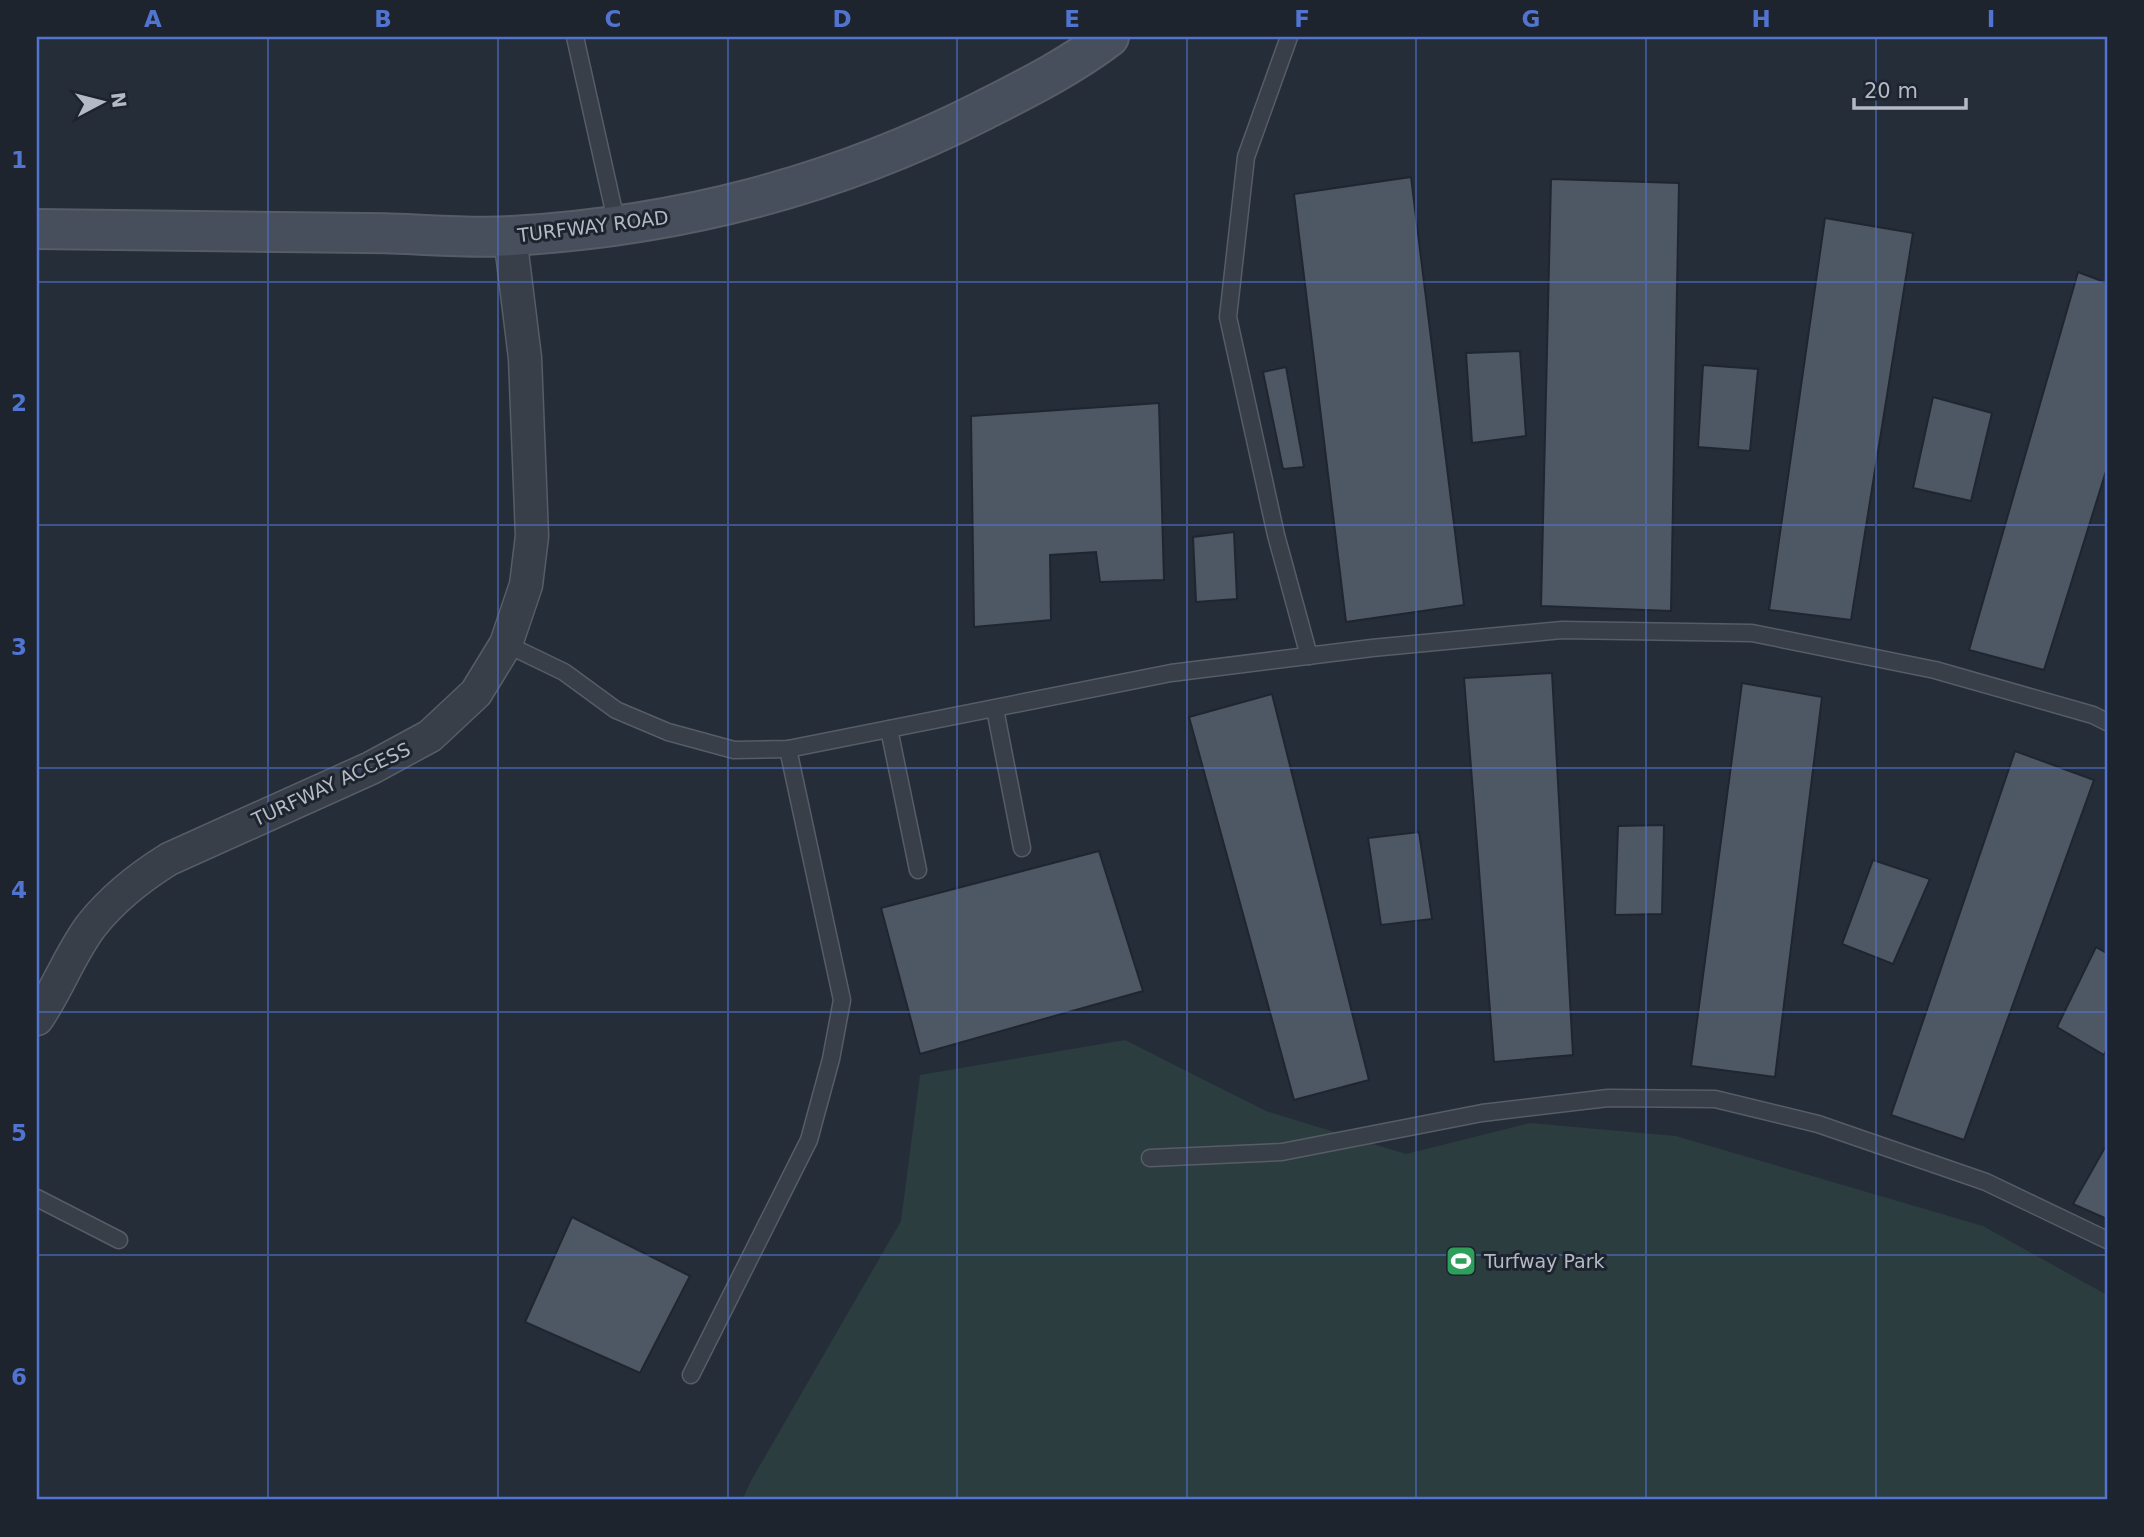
<svg xmlns="http://www.w3.org/2000/svg" width="2144" height="1537" viewBox="0 0 2144 1537" font-family="'DejaVu Sans',sans-serif">
	<style>
		.green { fill: #2b3d3e }
		.building { fill: #4e5764; stroke: #202630; stroke-width: 2 }
		.lines { fill: none; stroke-linecap: round; stroke-linejoin: round }
		.lane-casing { stroke: #575d67; stroke-width: 19 }
		.street-casing { stroke: #575d67; stroke-width: 35 }
		.secondary-casing { stroke: #575d67; stroke-width: 42 }
		.lane { stroke: #383f49; stroke-width: 16 }
		.street { stroke: #383f49; stroke-width: 32 }
		.secondary { stroke: #474e5c; stroke-width: 38 }
		.grid { fill: none; stroke: #5274d1; stroke-width: 2; stroke-opacity: 0.55 }
		.labels { text-anchor: middle; dominant-baseline: central; stroke-width: 6; stroke-linejoin: round; paint-order: stroke }
		.street-label { font-size: 19px; fill: #b4bac5; stroke: #1e242e }
		.poi-label { font-size: 19px; fill: #b4bac5; stroke: #1e242e; text-anchor: start }
		.neatline { fill: none; stroke: #5274d1; stroke-width: 2.5 }
		.grid-label { font-size: 23px; text-anchor: middle; font-weight: bold; fill: #5274d1 }
	</style>
	<rect width="100%" height="100%" fill="#252d38"/>
	<path class="green" d="M 1125,1040 L 1266,1111 L 1406,1154 L 1530,1123 L 1676,1136 L 1983,1226 L 2107,1295 L 2107,1500 L 742,1500 L 752,1479 L 901,1221 L 920,1075 Z"/>
	<g class="building">
		<path d="M 1411,177 L 1464,605 L 1346,622 L 1294,194 Z"/>
		<path d="M 1551,179 L 1679,183 L 1671,611 L 1541,606 Z"/>
		<path d="M 1825,218 L 1913,233 L 1851,620 L 1769,610 Z"/>
		<path d="M 2078,272 L 2107,283 L 2107,468 L 2044,670 L 1969,650 Z"/>
		<path d="M 1520,351 L 1526,436 L 1472,443 L 1466,353 Z"/>
		<path d="M 1703,365 L 1758,369 L 1750,451 L 1698,447 Z"/>
		<path d="M 1286,367 L 1304,467 L 1283,469 L 1263,372 Z"/>
		<path d="M 1933,397 L 1992,413 L 1971,501 L 1913,488 Z"/>
		<path d="M 1159,403 L 1164,580 L 1100,582 L 1096,552 L 1050,555 L 1051,620 L 974,627 L 971,416 Z"/>
		<path d="M 1234,532 L 1237,599 L 1196,602 L 1193,537 Z"/>
		<path d="M 1552,673 L 1573,1055 L 1494,1062 L 1464,678 Z"/>
		<path d="M 1742,683 L 1822,697 L 1775,1077 L 1691,1066 Z"/>
		<path d="M 1272,694 L 1369,1080 L 1294,1100 L 1189,717 Z"/>
		<path d="M 2015,751 L 2094,780 L 1964,1140 L 1891,1115 Z"/>
		<path d="M 1664,825 L 1662,914 L 1615,915 L 1618,826 Z"/>
		<path d="M 1419,832 L 1432,919 L 1381,925 L 1368,838 Z"/>
		<path d="M 1099,851 L 1143,991 L 920,1054 L 881,908 Z"/>
		<path d="M 1873,860 L 1930,879 L 1893,964 L 1842,944 Z"/>
		<path d="M 2096,947 L 2107,953 L 2107,1049 L 2104,1055 L 2057,1027 Z"/>
		<path d="M 2107,1144 L 2107,1219 L 2073,1204 Z"/>
		<path d="M 572,1217 L 690,1276 L 640,1373 L 525,1322 Z"/>
	</g>
	<g class="lines">
		<g class="lane-casing">
			<g id="lane">
				<path d="M 575,37 L 617,225"/>
				<path d="M 1289,37 L 1246,157 L 1228,317 L 1276,535 L 1309,656"/>
				<path d="M 506,644 L 564,672 L 616,710 L 668,732 L 734,750 L 788,749 L 1171,673 L 1372,648 L 1562,630 L 1752,633 L 1935,670 L 2093,715 L 2107,722"/>
				<path d="M 995,709 L 1022,848"/>
				<path d="M 889,729 L 918,870"/>
				<path d="M 1150,1158 L 1282,1152 L 1482,1113 L 1608,1098 L 1715,1099 L 1818,1124 L 1986,1182 L 2107,1240"/>
				<path d="M 37,1198 L 119,1240"/>
				<path d="M 691,1375 L 809,1140 L 831,1059 L 842,1000 L 788,749"/>
			</g>
		</g>
		<g class="street-casing">
			<path id="street" d="M 37,1019 C 57,990 70,954 91,926 C 113,898 140,877 169,859 L 371,768 L 430,736 L 476,693 L 506,644 L 526,585 L 532,536 L 525,358 L 510,236"/>
		</g>
		<g class="secondary-casing">
			<path id="secondary" d="M 37,229 C 147,230 257,231 367,233 C 415,233 464,239 512,236 C 680,226 834,186 984,110 C 1027,88 1071,66 1109,37"/>
		</g>
		<use href="#lane" class="lane"/>
		<use href="#street" class="street"/>
		<use href="#secondary" class="secondary"/>
	</g>
	<path class="grid" d="M 268,37 L 268,1500M 498,37 L 498,1500M 728,37 L 728,1500M 957,37 L 957,1500M 1187,37 L 1187,1500M 1416,37 L 1416,1500M 1646,37 L 1646,1500M 1876,37 L 1876,1500M 37,282 L 2107,282M 37,525 L 2107,525M 37,768 L 2107,768M 37,1012 L 2107,1012M 37,1255 L 2107,1255"/>
	<defs>
		<g id="stadium-square" transform="scale(1.575)"><rect x="-9" y="-9" width="18" height="18" rx="4" fill="#2e9e5b" stroke="#1e242e"/><path d="M0-5a6.5 5 0 1 0 0 10a6.5 5 0 1 0 0-10ZM-3.5-1.8h7v3.6h-7Z" fill="#fff"/></g>
	</defs>
	<g fill-rule="evenodd">
		<use href="#stadium-square" x="1461" y="1261"/>
	</g>
	<g class="labels">
		<g class="street-label">
			<text transform="translate(593 226) rotate(-7)">TURFWAY ROAD</text>
			<text transform="translate(331 784) rotate(-25)">TURFWAY ACCESS</text>
		</g>
		<g class="poi-label">
			<text x="1484" y="1261">Turfway Park</text>
		</g>
	</g>
	<rect width="2144" height="1537" fill="none" stroke="#1e242e" stroke-width="77"/>
	<g transform="translate(102 102) rotate(83)" stroke="#1e242e" stroke-width="5" paint-order="stroke">
	<path d="M0-5L12 26L0 18L-12 26Z" fill="#b4bac5"/>
	<text y="-10" font-size="19" font-weight="bold" text-anchor="middle" fill="#b4bac5">N</text>
	</g>
	<path d="M1854 98v10h112v-10" fill="none" stroke="#b4bac5" stroke-width="3.5"/>
	<text x="1864" y="98" font-size="21" fill="#b4bac5" stroke="#1e242e" stroke-width="5" paint-order="stroke">20 m</text>
	<rect x="38" y="38" width="2068" height="1460" class="neatline"/>
	<g class="grid-label">
		<text x="153" y="27">A</text>
		<text x="383" y="27">B</text>
		<text x="613" y="27">C</text>
		<text x="842" y="27">D</text>
		<text x="1072" y="27">E</text>
		<text x="1302" y="27">F</text>
		<text x="1531" y="27">G</text>
		<text x="1761" y="27">H</text>
		<text x="1991" y="27">I</text>
		<text x="19" y="168">1</text>
		<text x="19" y="411">2</text>
		<text x="19" y="655">3</text>
		<text x="19" y="898">4</text>
		<text x="19" y="1141">5</text>
		<text x="19" y="1385">6</text>
	</g>
</svg>
